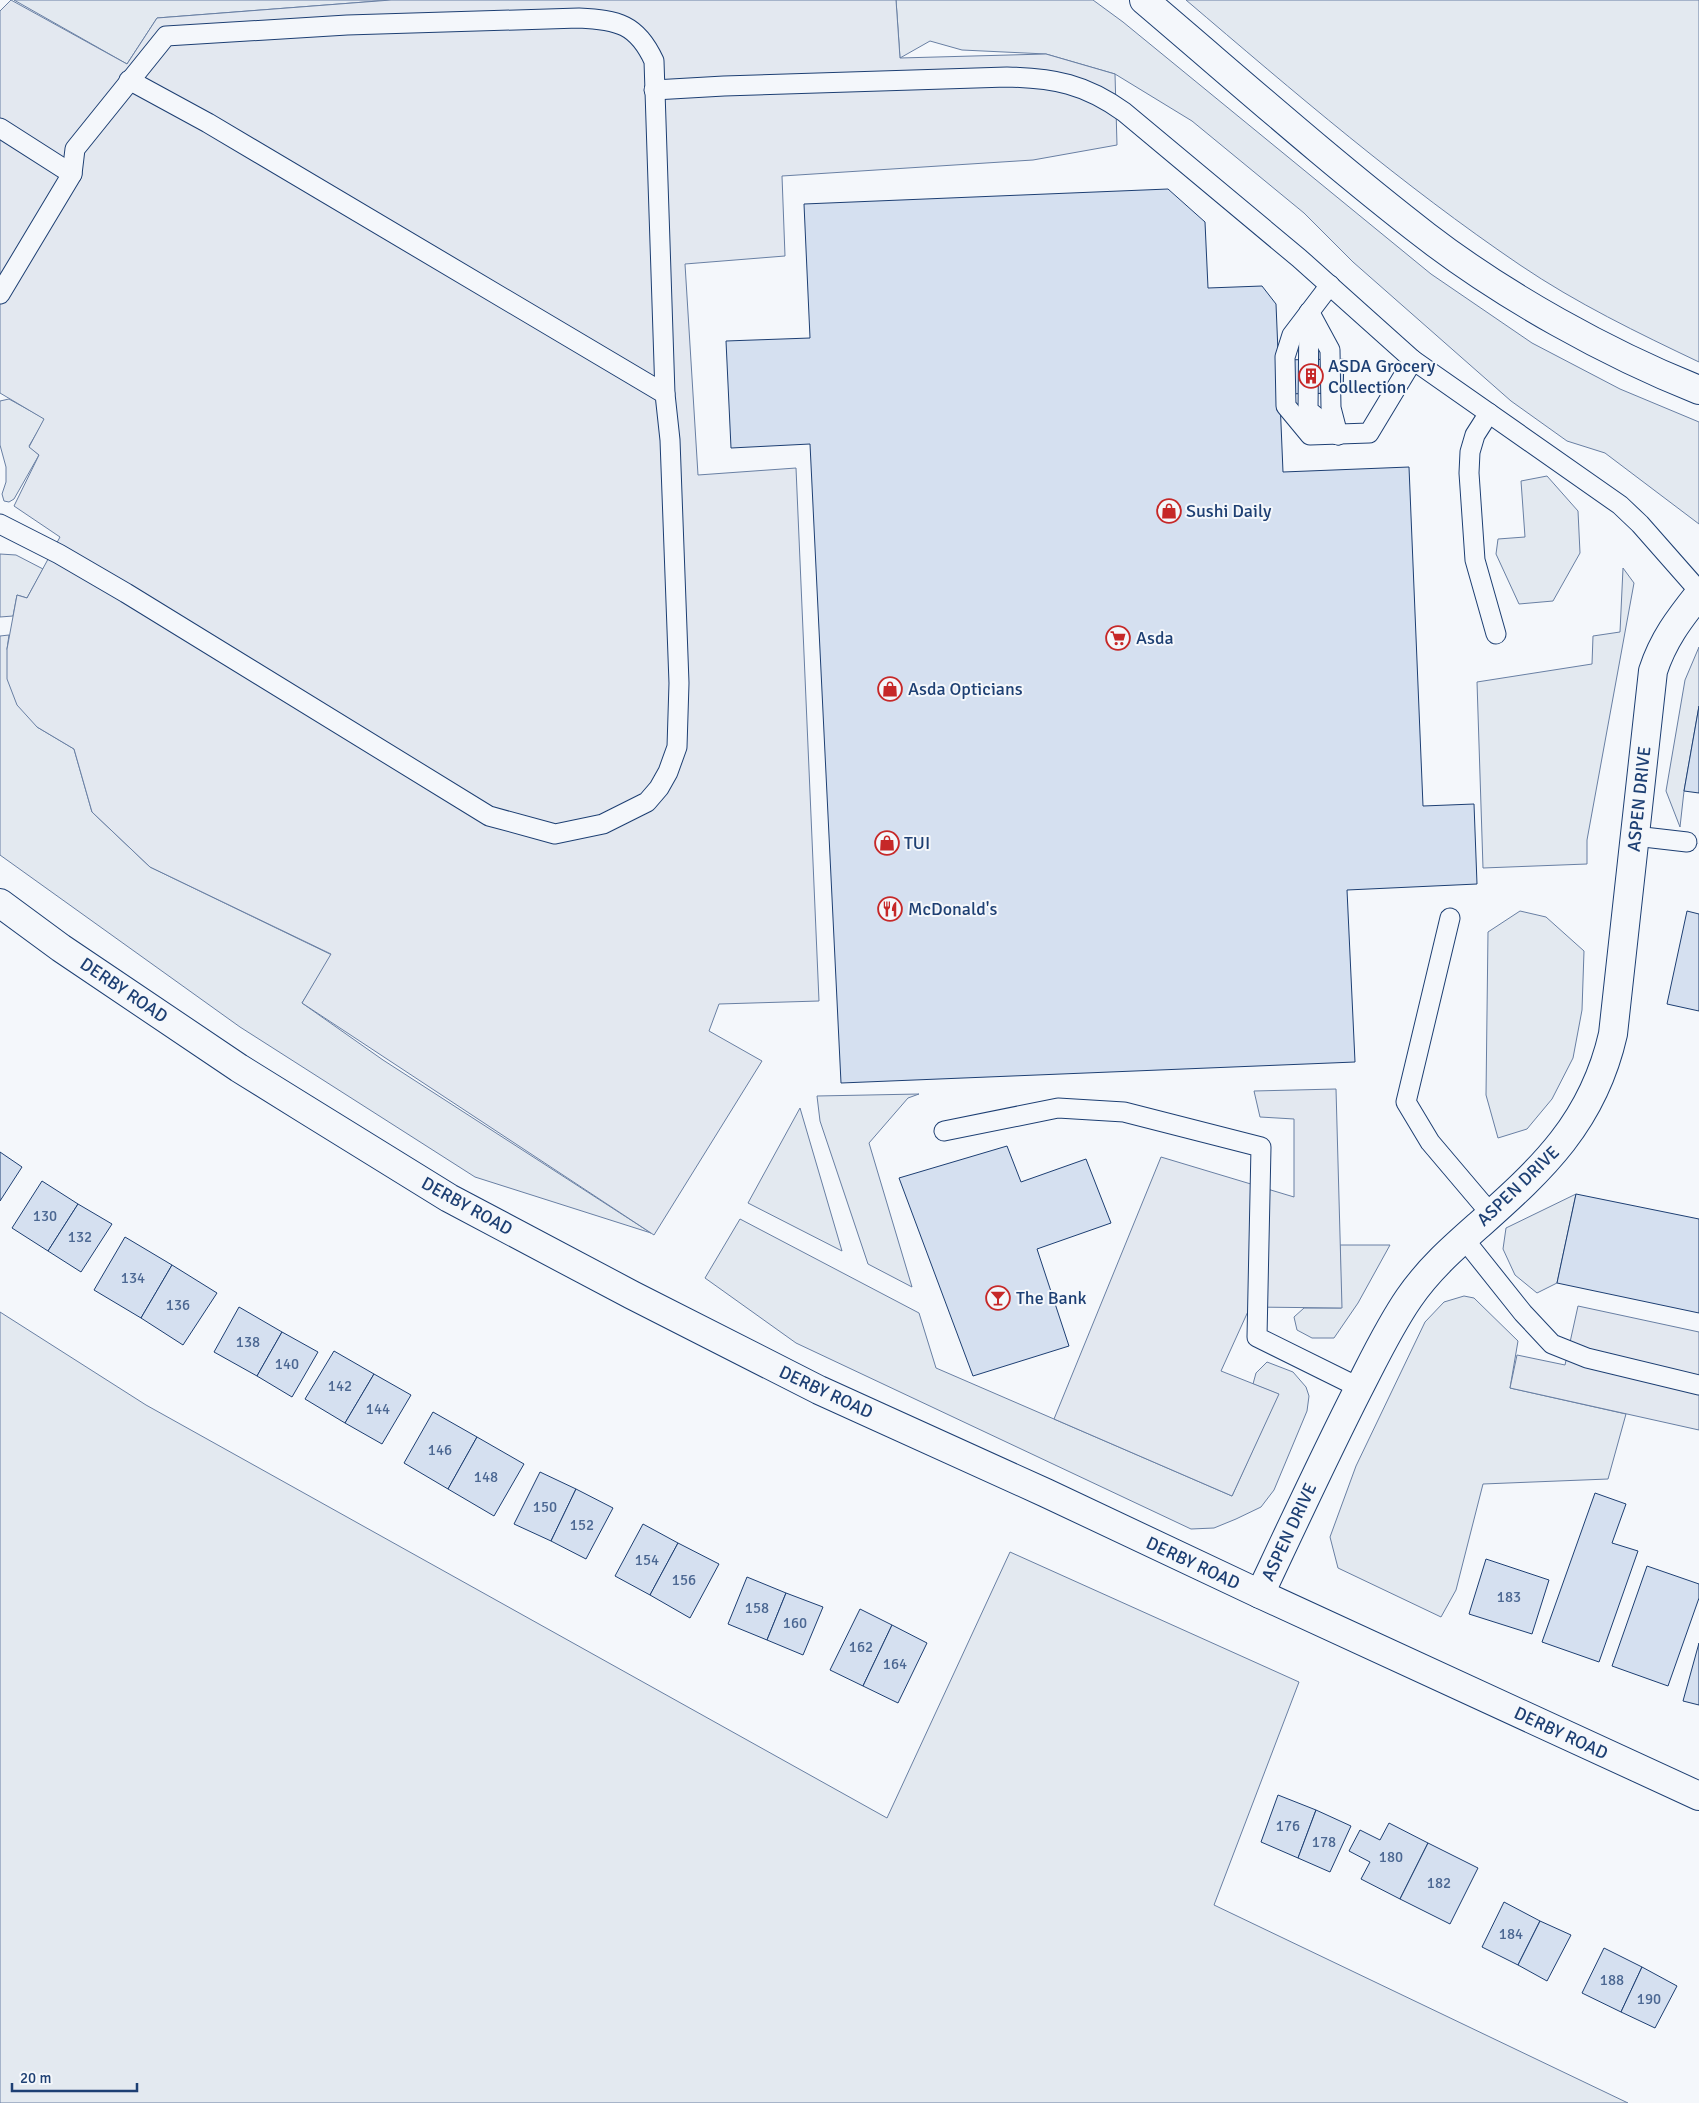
<svg xmlns="http://www.w3.org/2000/svg" width="1699" height="2103" viewBox="0 0 1699 2103" font-family="Signika,sans-serif">
	<style>
		.green { fill: #e3e9f0; stroke: #687fa3 }
		.parking { fill: #e3e8f0; stroke: #687fa3 }
		.building { fill: #d5e0f0; stroke: #1d3f73 }
		.lines { fill: none; stroke-linecap: round; stroke-linejoin: round }
		.service-casing { stroke: #1d3f73; stroke-width: 21 }
		.minor-casing { stroke: #1d3f73; stroke-width: 30 }
		.primary-casing { stroke: #1d3f73; stroke-width: 30 }
		.trunk-casing { stroke: #1d3f73; stroke-width: 30 }
		.service { stroke: #f4f7fb; stroke-width: 19 }
		.minor { stroke: #f4f7fb; stroke-width: 28 }
		.primary { stroke: #f4f7fb; stroke-width: 28 }
		.trunk { stroke: #f4f7fb; stroke-width: 28 }
		.labels { text-anchor: middle; dominant-baseline: central; stroke-width: 4; stroke-linejoin: round; paint-order: stroke }
		.number-label { font-size: 15px; fill: #4b6792 }
		.poi-label { font-size: 18px; fill: #1d3f73; stroke: #f4f7fb; text-anchor: start }
		.street-label { font-size: 18px; fill: #1d3f73; stroke: #f4f7fb }
	</style>
	<rect width="100%" height="100%" fill="#f4f7fb"/>
	<g class="green">
		<path d="M 14,0 L 391,0 L 157,18 L 127,64 Z"/>
		<path d="M 896,0 L 1093,0 L 1123,22 L 1431,274 L 1532,343 L 1620,389 L 1699,422 L 1699,524 L 1605,453 L 1567,441 L 1511,401 L 1353,262 L 1304,213 L 1192,121 L 1115,74 L 1046,54 L 962,50 L 930,41 L 900,58 Z"/>
		<path d="M 1186,0 L 1699,0 L 1699,362 C 1638,333 1576,303 1520,265 C 1402,185 1294,92 1186,0 Z"/>
		<path d="M 9,399 L 45,419 L 29,446 L 39,455 L 14,499 L 9,502 L 4,501 L 2,494 L 6,482 L 6,467 L 0,445 L 0,401 Z"/>
		<path d="M 1547,476 L 1578,511 L 1580,553 L 1553,601 L 1519,604 L 1496,554 L 1498,539 L 1525,537 L 1521,481 Z"/>
		<path d="M 0,554 L 16,555 L 43,569 L 27,598 L 17,595 L 13,616 L 0,617 Z"/>
		<path d="M 1623,568 L 1634,583 L 1587,840 L 1587,864 L 1483,868 L 1477,682 L 1592,664 L 1593,636 L 1620,632 Z"/>
		<path d="M 9,635 L 7,649 L 37,727 L 74,749 L 92,812 L 150,867 L 332,955 L 302,1003 L 383,1060 L 651,1233 L 475,1177 L 240,1027 L 0,855 L 0,636 Z"/>
		<path d="M 1699,647 L 1699,706 L 1684,791 L 1680,827 L 1666,791 L 1685,680 Z"/>
		<path d="M 1520,911 L 1546,917 L 1584,951 L 1582,1010 L 1573,1058 L 1552,1099 L 1527,1129 L 1498,1138 L 1486,1095 L 1488,932 Z"/>
		<path d="M 919,1094 L 908,1098 L 869,1143 L 912,1287 L 868,1264 L 820,1121 L 817,1096 Z"/>
		<path d="M 800,1108 L 842,1251 L 748,1203 Z"/>
		<path d="M 1576,1194 L 1557,1283 L 1537,1293 L 1515,1275 L 1503,1249 L 1506,1228 Z"/>
		<path d="M 740,1219 L 919,1313 L 936,1368 L 1232,1496 L 1278,1394 L 1253,1384 L 1256,1373 L 1267,1362 L 1293,1372 L 1306,1387 L 1309,1396 L 1307,1411 L 1274,1490 L 1261,1507 L 1236,1519 L 1214,1528 L 1191,1529 L 796,1343 L 705,1278 Z"/>
		<path d="M 1340,1245 L 1390,1245 L 1358,1303 L 1334,1338 L 1312,1338 L 1297,1330 L 1294,1317 L 1304,1308 L 1341,1308 Z"/>
		<path d="M 1464,1296 L 1474,1298 L 1518,1341 L 1510,1388 L 1626,1414 L 1608,1479 L 1483,1484 L 1456,1590 L 1441,1617 L 1338,1568 L 1330,1537 L 1356,1466 L 1425,1322 L 1444,1302 Z"/>
		<path d="M 0,1312 L 146,1405 L 887,1818 L 1010,1552 L 1299,1682 L 1214,1905 L 1628,2103 L 0,2103 Z"/>
	</g>
	<g class="parking">
		<path d="M 11,0 L 127,64 L 157,18 L 391,0 L 896,0 L 900,58 L 1046,54 L 1115,74 L 1117,145 L 1033,160 L 782,176 L 785,256 L 685,264 L 698,475 L 796,468 L 819,1001 L 719,1004 L 709,1031 L 762,1061 L 654,1235 L 302,1003 L 331,954 L 150,867 L 92,812 L 74,749 L 37,727 L 17,705 L 7,679 L 7,649 L 17,595 L 27,598 L 60,537 L 14,506 L 39,455 L 29,447 L 44,419 L 0,393 L 0,11 Z"/>
		<path d="M 1336,1089 L 1342,1308 L 1250,1307 L 1221,1371 L 1279,1394 L 1232,1496 L 1054,1419 L 1161,1157 L 1294,1197 L 1294,1119 L 1260,1117 L 1254,1091 Z"/>
		<path d="M 1578,1306 L 1699,1332 L 1699,1430 L 1510,1388 L 1517,1355 L 1565,1365 Z"/>
	</g>
	<g class="building">
		<path d="M 1168,189 L 1205,222 L 1208,288 L 1262,286 L 1276,304 L 1283,472 L 1409,467 L 1423,806 L 1474,804 L 1477,884 L 1347,890 L 1355,1062 L 841,1083 L 810,444 L 731,448 L 726,341 L 810,338 L 804,204 Z"/>
		<path d="M 1344,359 L 1343,393 L 1280,394 L 1278,360 Z"/>
		<path d="M 1699,706 L 1699,793 L 1684,791 Z"/>
		<path d="M 1687,911 L 1699,914 L 1699,1011 L 1667,1004 Z"/>
		<path d="M 1007,1146 L 1021,1182 L 1086,1159 L 1111,1223 L 1037,1249 L 1069,1346 L 973,1376 L 899,1178 Z"/>
		<path d="M 0,1152 L 22,1167 L 0,1201 Z"/>
		<path d="M 42,1181 L 78,1204 L 48,1251 L 12,1228 Z"/>
		<path d="M 1576,1194 L 1699,1219 L 1699,1313 L 1557,1283 Z"/>
		<path d="M 78,1204 L 112,1224 L 81,1272 L 48,1251 Z"/>
		<path d="M 125,1237 L 172,1265 L 141,1318 L 94,1290 Z"/>
		<path d="M 172,1265 L 217,1293 L 183,1345 L 141,1318 Z"/>
		<path d="M 239,1307 L 282,1332 L 257,1376 L 214,1352 Z"/>
		<path d="M 282,1332 L 318,1352 L 292,1397 L 257,1376 Z"/>
		<path d="M 334,1351 L 374,1374 L 345,1423 L 305,1399 Z"/>
		<path d="M 374,1374 L 411,1395 L 382,1444 L 345,1423 Z"/>
		<path d="M 433,1412 L 477,1437 L 448,1489 L 404,1463 Z"/>
		<path d="M 477,1437 L 524,1464 L 494,1516 L 448,1489 Z"/>
		<path d="M 540,1472 L 576,1489 L 551,1541 L 514,1524 Z"/>
		<path d="M 576,1489 L 613,1508 L 586,1559 L 551,1541 Z"/>
		<path d="M 1595,1493 L 1626,1504 L 1612,1543 L 1638,1551 L 1599,1662 L 1542,1642 Z"/>
		<path d="M 643,1524 L 678,1543 L 650,1595 L 615,1576 Z"/>
		<path d="M 678,1543 L 719,1564 L 690,1618 L 650,1595 Z"/>
		<path d="M 1486,1559 L 1549,1580 L 1532,1634 L 1469,1614 Z"/>
		<path d="M 1647,1566 L 1699,1584 L 1699,1598 L 1668,1686 L 1612,1666 Z"/>
		<path d="M 747,1577 L 786,1593 L 767,1640 L 728,1624 Z"/>
		<path d="M 786,1593 L 823,1607 L 803,1655 L 767,1640 Z"/>
		<path d="M 860,1609 L 892,1625 L 863,1686 L 830,1670 Z"/>
		<path d="M 892,1625 L 927,1643 L 898,1703 L 863,1686 Z"/>
		<path d="M 1699,1643 L 1699,1705 L 1683,1701 Z"/>
		<path d="M 1278,1795 L 1316,1810 L 1298,1858 L 1261,1842 Z"/>
		<path d="M 1316,1810 L 1351,1826 L 1330,1872 L 1298,1858 Z"/>
		<path d="M 1389,1823 L 1428,1843 L 1400,1899 L 1361,1879 L 1370,1862 L 1349,1851 L 1360,1830 L 1380,1840 Z"/>
		<path d="M 1428,1843 L 1478,1868 L 1450,1924 L 1400,1899 Z"/>
		<path d="M 1504,1902 L 1540,1921 L 1518,1965 L 1482,1947 Z"/>
		<path d="M 1540,1921 L 1571,1935 L 1547,1981 L 1518,1965 Z"/>
		<path d="M 1604,1948 L 1642,1967 L 1621,2012 L 1582,1993 Z"/>
		<path d="M 1642,1967 L 1677,1986 L 1655,2028 L 1621,2012 Z"/>
	</g>
	<g class="lines">
		<g class="service-casing">
			<g id="service">
				<path d="M 654,90 L 724,86 L 1007,77 C 1054,78 1085,84 1124,112 L 1299,258 L 1413,360 L 1620,505 L 1640,524 L 1699,591"/>
				<path d="M 0,128 L 72,174"/>
				<path d="M 1330,285 L 1292,335 L 1285,357 L 1286,406 L 1310,435 L 1369,433 L 1413,360"/>
				<path d="M 0,294 L 72,174 L 75,149 L 166,36 L 347,25 L 579,18 C 618,20 637,24 654,61 L 665,394"/>
				<path d="M 1309,312 L 1308,410 L 1338,435"/>
				<path d="M 1310,313 L 1330,350 L 1331,408 L 1338,435"/>
				<path d="M 1489,413 L 1475,435 L 1470,452 L 1469,473 L 1475,560 L 1496,634"/>
				<path d="M 0,524 L 59,554 L 126,593 L 489,816 L 555,834 L 603,824 L 647,802 L 659,788 L 668,772 L 677,747 L 679,683 L 670,440 L 665,394 L 208,123 L 129,80"/>
				<path d="M 1635,836 L 1687,842"/>
				<path d="M 1450,918 L 1406,1102 L 1430,1142 L 1491,1214"/>
				<path d="M 944,1131 L 1058,1108 L 1124,1112 L 1261,1147 L 1257,1337 L 1360,1388"/>
				<path d="M 1464,1239 L 1523,1313 L 1552,1344 L 1587,1358 L 1699,1385"/>
			</g>
		</g>
		<g class="minor-casing">
			<path id="minor" d="M 1260,1594 C 1292,1526 1324,1457 1358,1390 C 1374,1359 1389,1327 1409,1298 C 1429,1269 1453,1248 1479,1225 C 1543,1168 1593,1122 1613,1034 L 1653,671 C 1663,640 1679,619 1699,594"/>
		</g>
		<g class="primary-casing">
			<path id="primary" d="M 0,903 L 61,948 L 239,1068 L 305,1109 L 449,1198 L 632,1295 L 819,1390 L 1046,1493 L 1260,1594 L 1699,1796"/>
		</g>
		<g class="trunk-casing">
			<path id="trunk" d="M 1144,0 C 1237,79 1329,161 1426,236 C 1504,296 1608,354 1699,390"/>
		</g>
		<use href="#service" class="service"/>
		<use href="#minor" class="minor"/>
		<use href="#primary" class="primary"/>
		<use href="#trunk" class="trunk"/>
	</g>
	<defs>
		<g id="building-ring" transform="scale(1.25)"><circle r="9.5" fill="#f4f7fb" stroke="#c62828" stroke-width="1.5"/><path d="M-4-6H4V6H1V3H-1V6H-4ZM-2.5-4.3h1.7v1.8h-1.7ZM.8-4.3h1.7v1.8H.8ZM-2.5-1h1.7V.8h-1.7ZM.8-1h1.7V.8H.8Z" fill="#c62828"/></g>
		<g id="shop-ring" transform="scale(1.25)"><circle r="9.5" fill="#f4f7fb" stroke="#c62828" stroke-width="1.5"/><path d="M-5-2.5h2.3a2.7 3.5 0 0 1 5.4 0H5L5.5 6h-11ZM-1.5-2.5h3a1.5 2.3 0 0 0-3 0Z" fill="#c62828"/></g>
		<g id="supermarket-ring" transform="scale(1.25)"><circle r="9.5" fill="#f4f7fb" stroke="#c62828" stroke-width="1.5"/><path d="M-6-5.5h2.5l.6 2H6L4.5 2H-2.5L-4.4-4H-6ZM-1.5 3.2a1.3 1.3 0 1 0 .1 0ZM3 3.2a1.3 1.3 0 1 0 .1 0Z" fill="#c62828"/></g>
		<g id="restaurant-ring" transform="scale(1.25)"><circle r="9.5" fill="#f4f7fb" stroke="#c62828" stroke-width="1.5"/><path d="M-5-6h1v4h1v-4h1v4h1v-4h1v5L-1.5 .5V6h-2V.5L-5-1ZM5-6V6H3V1.5H1.5Q1.5-4 5-6Z" fill="#c62828"/></g>
		<g id="bar-ring" transform="scale(1.25)"><circle r="9.5" fill="#f4f7fb" stroke="#c62828" stroke-width="1.5"/><path d="M-6-5H6L.8 .8V4.5H3.5V6h-7V4.5H-.8V.8Z" fill="#c62828"/></g>
	</defs>
	<g fill-rule="evenodd">
		<use href="#building-ring" x="1311" y="376"/>
		<use href="#shop-ring" x="1169" y="511"/>
		<use href="#supermarket-ring" x="1118" y="638"/>
		<use href="#shop-ring" x="890" y="689"/>
		<use href="#shop-ring" x="887" y="843"/>
		<use href="#restaurant-ring" x="890" y="909"/>
		<use href="#bar-ring" x="998" y="1298"/>
	</g>
	<g class="labels">
		<g class="number-label">
			<text x="45" y="1216">130</text>
			<text x="80" y="1237">132</text>
			<text x="133" y="1278">134</text>
			<text x="178" y="1305">136</text>
			<text x="248" y="1342">138</text>
			<text x="287" y="1364">140</text>
			<text x="340" y="1386">142</text>
			<text x="378" y="1409">144</text>
			<text x="440" y="1450">146</text>
			<text x="486" y="1477">148</text>
			<text x="545" y="1507">150</text>
			<text x="582" y="1525">152</text>
			<text x="647" y="1560">154</text>
			<text x="684" y="1580">156</text>
			<text x="1509" y="1597">183</text>
			<text x="757" y="1608">158</text>
			<text x="795" y="1623">160</text>
			<text x="861" y="1647">162</text>
			<text x="895" y="1664">164</text>
			<text x="1288" y="1826">176</text>
			<text x="1324" y="1842">178</text>
			<text x="1391" y="1857">180</text>
			<text x="1439" y="1883">182</text>
			<text x="1511" y="1934">184</text>
			<text x="1612" y="1980">188</text>
			<text x="1649" y="1999">190</text>
		</g>
		<g class="poi-label">
			<text x="1328" y="366">ASDA Grocery<tspan x="1328" dy="21">Collection</tspan></text>
			<text x="1186" y="511">Sushi Daily</text>
			<text x="1136" y="638">Asda</text>
			<text x="908" y="689">Asda Opticians</text>
			<text x="904" y="843">TUI</text>
			<text x="908" y="909">McDonald's</text>
			<text x="1016" y="1298">The Bank</text>
		</g>
		<g class="street-label">
			<text transform="translate(1639 799) rotate(-84)">ASPEN DRIVE</text>
			<text transform="translate(124 990) rotate(34)">DERBY ROAD</text>
			<text transform="translate(1518 1186) rotate(-44)">ASPEN DRIVE</text>
			<text transform="translate(467 1206) rotate(29)">DERBY ROAD</text>
			<text transform="translate(826 1392) rotate(25)">DERBY ROAD</text>
			<text transform="translate(1289 1532) rotate(-65)">ASPEN DRIVE</text>
			<text transform="translate(1193 1563) rotate(25)">DERBY ROAD</text>
			<text transform="translate(1561 1733) rotate(25)">DERBY ROAD</text>
		</g>
	</g>
	<path d="M12 2083v8h125v-8" fill="none" stroke="#1d3f73" stroke-width="2.5"/>
	<text x="20" y="2083" font-size="15" fill="#1d3f73" stroke="#f4f7fb" stroke-width="4" paint-order="stroke">20 m</text>
</svg>
